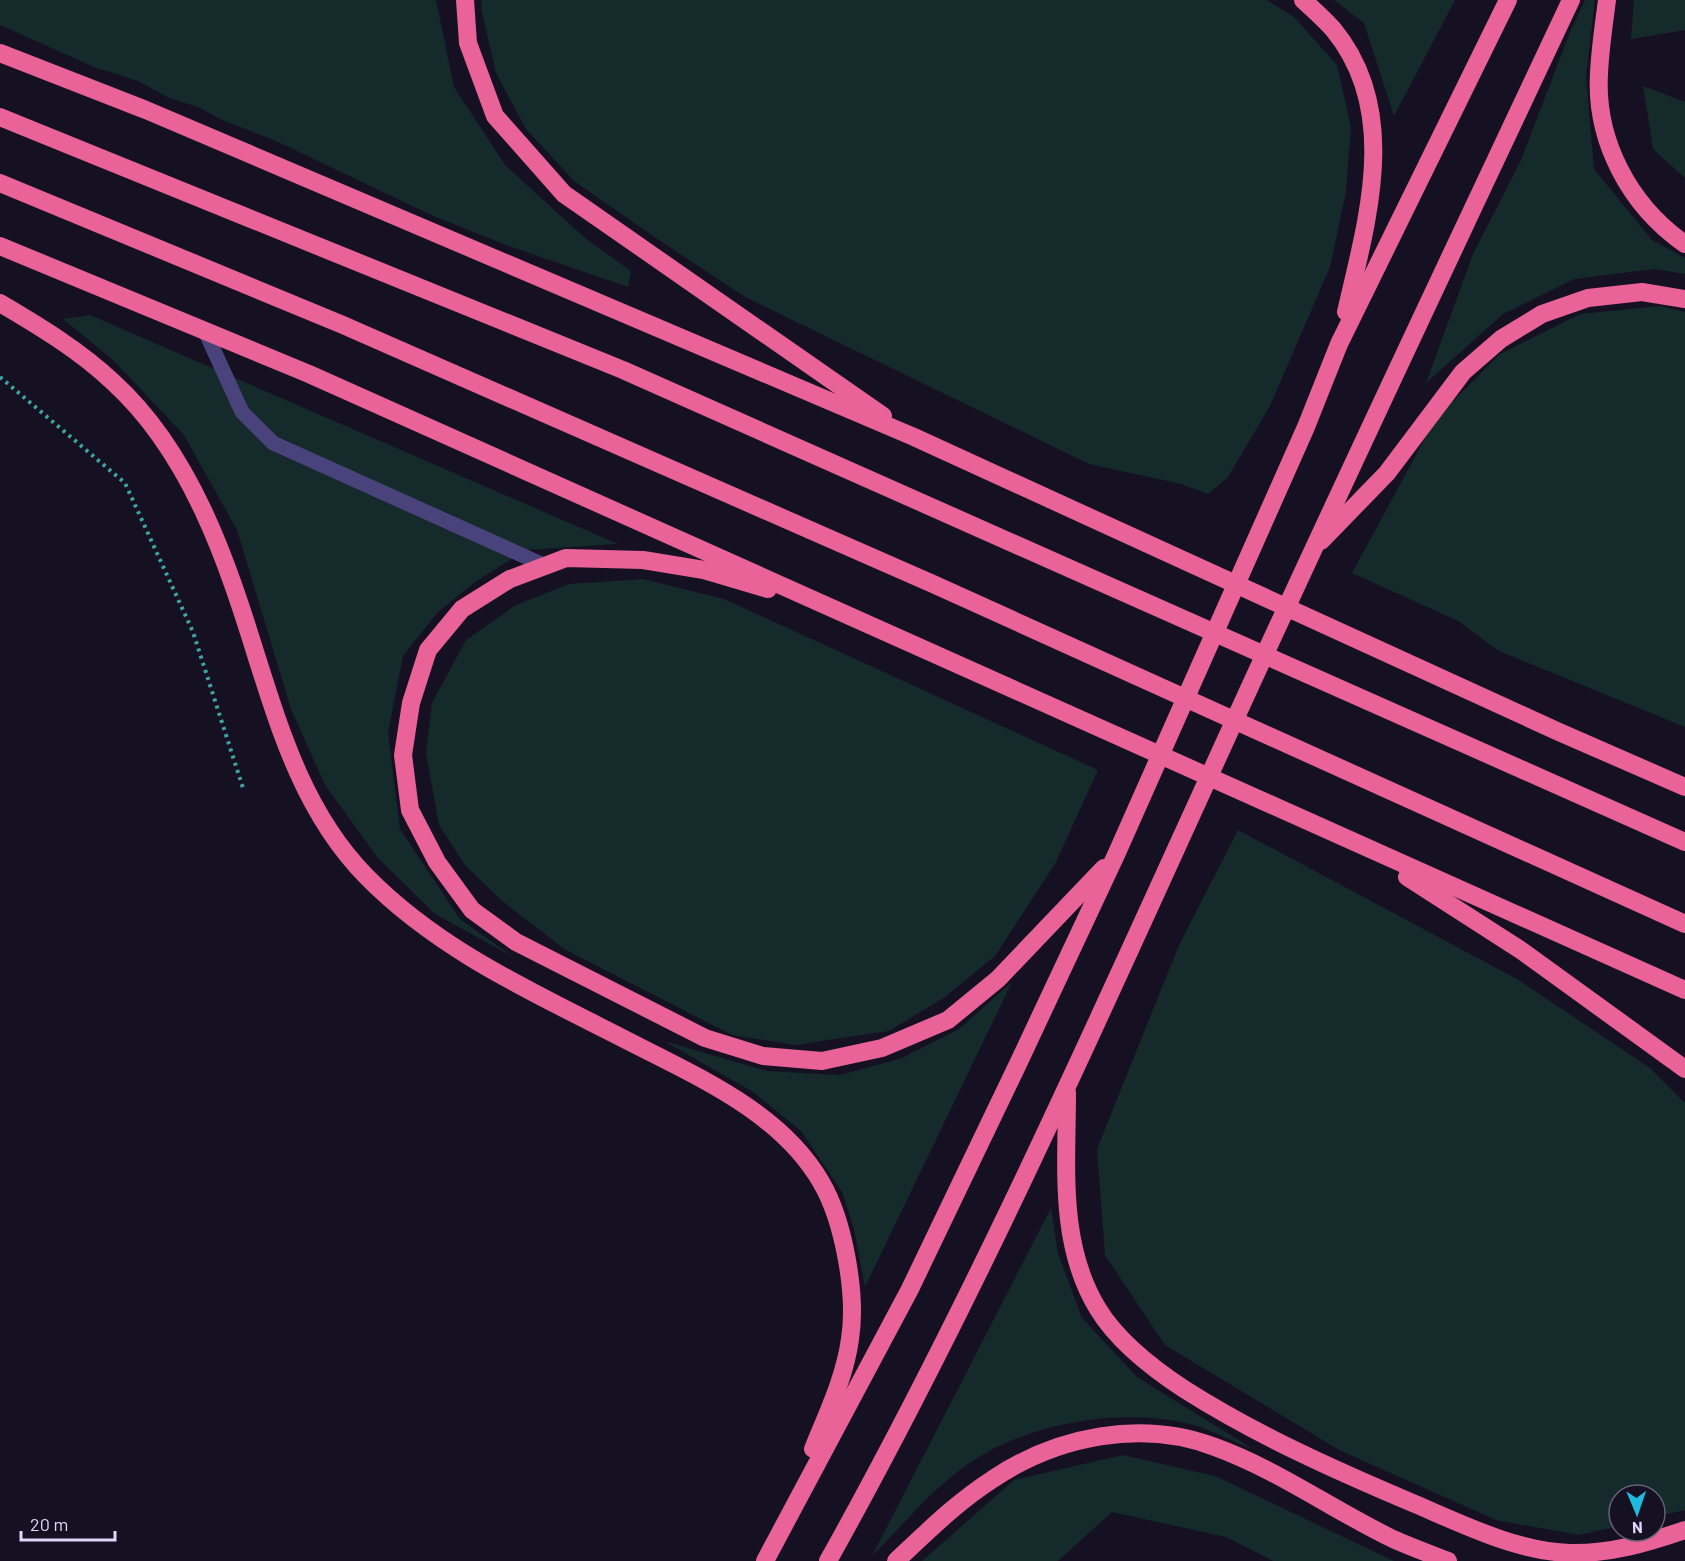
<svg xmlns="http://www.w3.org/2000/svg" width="1685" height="1561" viewBox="0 0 1685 1561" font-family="Barlow,sans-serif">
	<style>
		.green { fill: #152a2b }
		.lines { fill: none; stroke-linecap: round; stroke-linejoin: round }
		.path { stroke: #3fa4a6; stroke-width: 4; stroke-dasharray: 3 4.5; stroke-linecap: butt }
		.service { stroke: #49427b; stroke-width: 15 }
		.motorway { stroke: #e96398; stroke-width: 18 }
	</style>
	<rect width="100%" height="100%" fill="#151122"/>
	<g class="green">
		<path d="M 0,0 L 436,0 L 454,87 L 505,165 L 585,238 L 631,271 L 628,287 L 506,245 L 431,215 L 274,140 L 222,120 L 198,107 L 169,98 L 138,81 L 94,67 L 0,25 Z"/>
		<path d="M 482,0 L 1267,0 L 1294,17 L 1337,65 L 1351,127 L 1346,192 L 1330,267 L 1270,406 L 1228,477 L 1208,494 L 1181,484 L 1089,464 L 745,297 L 653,236 L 574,181 L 526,129 L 496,73 L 481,8 Z"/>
		<path d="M 1334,0 L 1455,0 L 1394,116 L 1364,23 Z"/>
		<path d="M 1585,0 L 1595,0 L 1586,76 L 1594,169 L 1652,240 L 1685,258 L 1685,274 L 1655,269 L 1574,279 L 1503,314 L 1426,383 L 1473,254 L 1521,160 L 1570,32 Z"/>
		<path d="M 1634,0 L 1685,0 L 1685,30 L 1631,39 Z"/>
		<path d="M 1643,86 L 1685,102 L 1685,178 L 1653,149 Z"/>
		<path d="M 1660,306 L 1685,312 L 1685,727 L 1499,651 L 1458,621 L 1352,573 L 1436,418 L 1500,354 L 1580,314 Z"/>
		<path d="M 90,315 L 618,544 L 526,550 L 475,582 L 437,613 L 403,656 L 388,733 L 400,829 L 460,919 L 515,958 L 435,914 L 378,858 L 325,785 L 291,709 L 237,530 L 184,435 L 113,360 L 63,319 Z"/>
		<path d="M 643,579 L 724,599 L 1098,770 L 1055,864 L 995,956 L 945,997 L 889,1031 L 796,1045 L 732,1035 L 564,949 L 501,900 L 465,865 L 439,825 L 426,753 L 432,703 L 466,640 L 516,605 L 569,584 Z"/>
		<path d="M 1238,830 L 1517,979 L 1650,1068 L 1685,1103 L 1685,1510 L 1655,1517 L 1655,1495 L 1619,1495 L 1619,1526 L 1579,1535 L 1496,1520 L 1339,1450 L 1165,1345 L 1105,1255 L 1097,1149 L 1179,945 Z"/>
		<path d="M 1012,982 L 865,1287 L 854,1229 L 842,1192 L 801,1131 L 753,1092 L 664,1041 L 767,1071 L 840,1075 L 902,1058 L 959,1029 Z"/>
		<path d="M 1051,1208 L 1058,1253 L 1082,1318 L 1137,1377 L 1253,1449 C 1230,1441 1205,1426 1181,1422 C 1110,1408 1018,1425 960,1470 C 929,1493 900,1528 872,1556 Z"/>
		<path d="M 1123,1455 L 1215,1476 L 1394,1561 L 1273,1561 L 1226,1537 L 1112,1512 L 1058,1561 L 922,1561 L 1014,1480 Z"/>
	</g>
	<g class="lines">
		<path class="path" d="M 0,377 L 125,483 L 193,632 L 243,788"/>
		<path class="service" d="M 205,331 L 242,412 L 273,443 L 546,566"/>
		<g class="motorway">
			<path d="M 465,0 L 468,43 L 495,116 L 564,194 L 883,416"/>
			<path d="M 1303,0 C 1313,9 1324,19 1333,29 C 1401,111 1367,220 1346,312"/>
			<path d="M 1607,0 C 1604,24 1600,49 1599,74 C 1595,141 1630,206 1685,244"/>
			<path d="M 0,53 L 146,110 L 914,437 L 1559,732 L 1685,787"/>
			<path d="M 0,117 L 623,370 L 1685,842"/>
			<path d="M 0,183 L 343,325 L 933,584 L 1685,924"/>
			<path d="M 0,246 L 309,374 L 1685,990"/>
			<path d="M 0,303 C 39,326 79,350 113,382 C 191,453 227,561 257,658 C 282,737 307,816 366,876 C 440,952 539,995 632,1043 C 700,1078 781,1113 821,1182 C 844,1221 857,1295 850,1339 C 845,1377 827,1414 813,1449"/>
			<path d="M 1321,541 L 1387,473 L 1463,372 L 1501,339 L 1542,314 L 1588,298 L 1642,292 L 1685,299"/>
			<path d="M 768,589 L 704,570 L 643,560 L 566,558 L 510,579 L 462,609 L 428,650 L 411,703 L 403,755 L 410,810 L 437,862 L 472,910 L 516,942 L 705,1038 L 763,1056 L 822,1061 L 882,1048 L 948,1020 L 998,979 L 1104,868"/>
			<path d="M 1407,877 L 1522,951 L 1685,1069"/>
			<path d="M 1067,1093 C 1067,1166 1058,1244 1098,1309 C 1118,1342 1152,1368 1184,1389 C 1256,1435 1337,1471 1415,1504 C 1462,1524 1518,1552 1570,1553 C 1610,1554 1647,1543 1685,1530"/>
			<path d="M 765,1561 L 910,1289 L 1017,1066 L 1116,855 L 1306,427 L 1339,344 L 1508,0"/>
			<path d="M 828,1561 C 975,1298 1097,1022 1222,748 C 1336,497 1454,249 1571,0"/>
			<path d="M 896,1561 C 927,1532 957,1502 993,1479 C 1057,1436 1142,1419 1215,1447 C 1278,1470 1333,1510 1393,1539 C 1411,1547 1430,1554 1448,1561"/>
		</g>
	</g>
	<g transform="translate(1637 1513) rotate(178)"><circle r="28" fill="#151122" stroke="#656178" stroke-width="1.5"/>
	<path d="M0-4.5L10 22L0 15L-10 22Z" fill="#1fbbde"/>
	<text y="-9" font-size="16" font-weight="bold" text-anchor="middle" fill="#ded8fa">N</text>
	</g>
	<path d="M21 1531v9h94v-9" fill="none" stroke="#ded8fa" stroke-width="3"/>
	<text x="30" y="1531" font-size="18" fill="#ded8fa" stroke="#151122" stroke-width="4.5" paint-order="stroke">20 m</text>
</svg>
